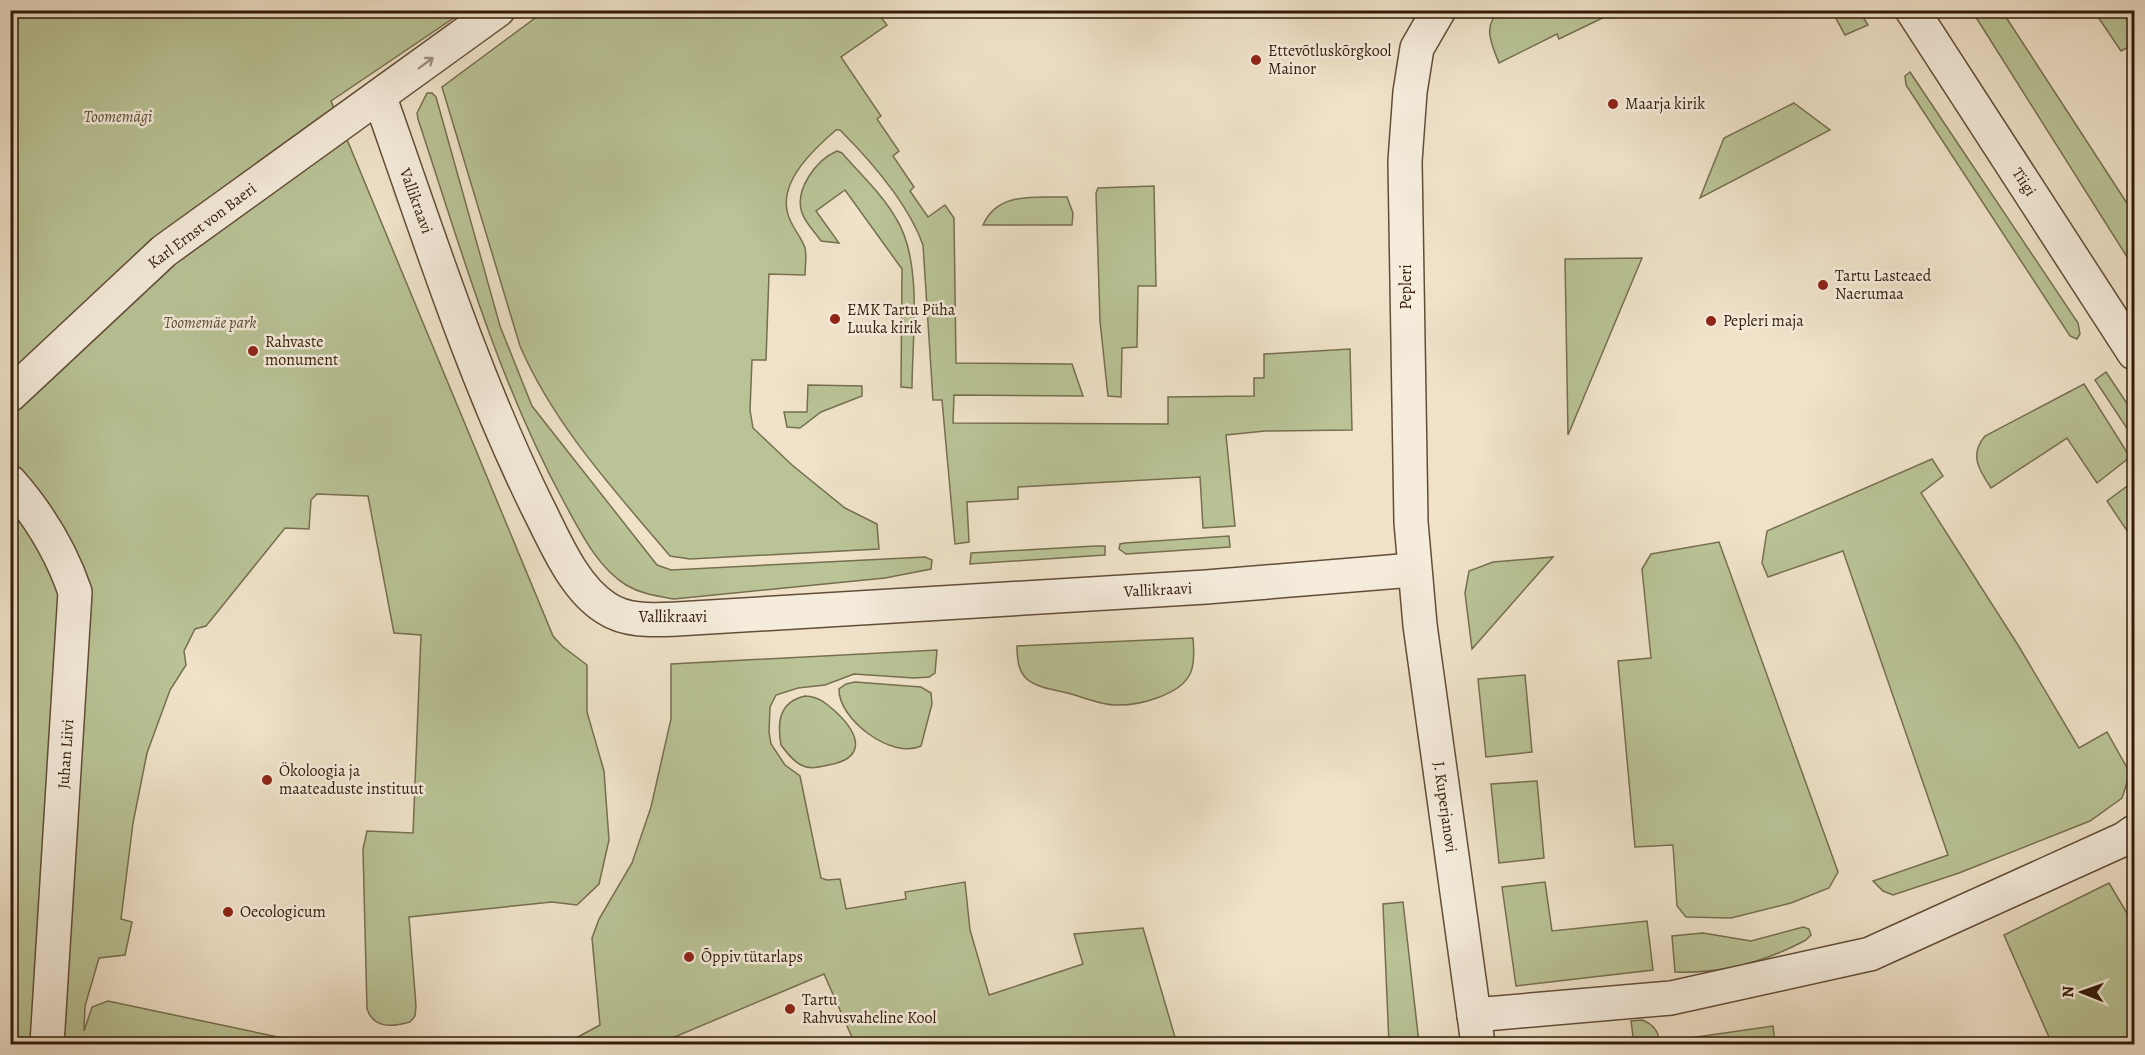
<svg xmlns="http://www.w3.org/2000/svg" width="2145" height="1055" viewBox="0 0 2145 1055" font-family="Alegreya,serif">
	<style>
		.green { fill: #b9c396; stroke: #766f4f; stroke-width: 1.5 }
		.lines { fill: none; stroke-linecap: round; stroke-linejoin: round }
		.street-casing { stroke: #624d38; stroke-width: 36 }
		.street { stroke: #f5ecdc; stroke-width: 33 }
		.oneway { stroke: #9e8e7d }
		.poi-dot { fill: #8f2418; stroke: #f5ecdc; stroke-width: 2 }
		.labels { text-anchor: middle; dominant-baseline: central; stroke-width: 5; stroke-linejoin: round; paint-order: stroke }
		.poi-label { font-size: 16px; fill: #331b08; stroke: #f5ecdc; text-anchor: start }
		.park-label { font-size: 16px; font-style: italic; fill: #5b4d33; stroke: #f5ecdc }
		.street-label { font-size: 16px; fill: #331b08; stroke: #f5ecdc }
	</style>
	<rect width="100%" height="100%" fill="#efe2c9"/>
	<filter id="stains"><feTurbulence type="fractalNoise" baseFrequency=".00333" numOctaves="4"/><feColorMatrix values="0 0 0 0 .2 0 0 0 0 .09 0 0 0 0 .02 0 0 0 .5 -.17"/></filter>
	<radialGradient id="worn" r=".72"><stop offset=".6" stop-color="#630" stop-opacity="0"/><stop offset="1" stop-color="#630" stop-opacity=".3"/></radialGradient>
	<g class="green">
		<path d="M 546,10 L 876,11 L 887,25 L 841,57 L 881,116 L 877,119 L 899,151 L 893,156 L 914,187 L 910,191 L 928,217 L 945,205 L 954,218 L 956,363 L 1072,364 L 1083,396 L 954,395 L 953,423 L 1168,424 L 1168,397 L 1254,396 L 1254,378 L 1264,378 L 1264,354 L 1350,349 L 1352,430 L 1265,431 L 1226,435 L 1235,526 L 1203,528 L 1200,477 L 1018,487 L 1018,499 L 967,502 L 969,542 L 955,544 L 942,400 L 933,400 L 923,245 C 908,203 872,162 840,130 L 836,130 C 815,148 781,179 787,210 C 789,225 801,235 805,248 C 807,256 805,267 805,275 L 769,274 L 766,360 L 752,360 L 750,410 L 753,428 L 792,465 L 845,508 L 877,524 L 879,549 L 690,559 L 670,556 C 615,491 554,425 520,346 L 442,87 Z"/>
		<path d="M 1501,10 L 1617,10 L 1617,11 L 1559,39 L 1557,34 L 1499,63 C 1492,45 1481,25 1501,10 Z"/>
		<path d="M 10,11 L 464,11 L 331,101 L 553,636 L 562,646 L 587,665 L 587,712 L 604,771 L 609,840 L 599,884 L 577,905 L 552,902 L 409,917 L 416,1006 L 415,1016 L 410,1022 C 392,1027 374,1029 367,1009 L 363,849 L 367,831 L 413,833 L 421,635 L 394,633 L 368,496 L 317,494 L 311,500 L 309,529 L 285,528 L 206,626 L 195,629 L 184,651 L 186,665 L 170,690 L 147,753 L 133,823 L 121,919 L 132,922 L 125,955 L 99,958 L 85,1006 L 84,1031 L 92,1007 L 108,1001 L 311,1044 L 11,1044 Z"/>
		<path d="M 1832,11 L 1859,11 L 1868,25 L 1845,35 Z"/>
		<path d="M 1972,11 L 2002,11 L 2134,214 L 2134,268 Z"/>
		<path d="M 2094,11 L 2122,11 L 2134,31 L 2134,44 L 2121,51 Z"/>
		<path d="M 1910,72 L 2078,323 L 2080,334 L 2077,339 L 2070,336 L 1906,85 L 1905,76 Z"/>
		<path d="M 427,93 L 432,93 L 436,97 L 500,326 L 532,406 L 657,565 L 671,570 L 925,557 L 932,560 L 931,569 L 885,578 L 674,599 C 656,596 641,594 626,585 C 597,567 580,531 564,502 C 498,381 461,249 418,119 L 417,113 Z"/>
		<path d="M 1794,103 L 1830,130 L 1700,198 L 1724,138 Z"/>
		<path d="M 837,151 L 842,153 C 860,174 884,196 897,220 C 923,264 912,338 912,388 L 901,387 L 902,269 L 845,190 L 816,211 L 839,243 L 821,241 C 815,232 806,224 802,213 C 794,190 816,160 837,151 Z"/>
		<path d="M 1154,186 L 1156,286 L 1138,286 L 1137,347 L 1122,348 L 1121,397 L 1108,396 L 1100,321 L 1096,193 L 1098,188 Z"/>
		<path d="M 1067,197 L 1073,213 L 1072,225 L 983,225 C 998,191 1035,198 1067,197 Z"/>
		<path d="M 1642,258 L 1568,435 L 1565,259 Z"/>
		<path d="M 2106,372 L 2134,414 L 2134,439 L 2095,380 Z"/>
		<path d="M 2084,384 L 2130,457 L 2097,483 L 2067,438 L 1991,488 C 1979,470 1969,455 1985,436 Z"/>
		<path d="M 808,385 L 862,386 L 862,396 L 821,412 L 800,428 L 787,427 L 784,412 L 807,412 Z"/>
		<path d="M 1932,459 L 1943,476 L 1921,493 L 2018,645 L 2079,748 L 2107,732 L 2130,773 L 2122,798 L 2090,821 L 1959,873 L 1893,895 L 1883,891 L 1873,881 L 1948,855 L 1843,551 L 1768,577 L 1762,563 L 1767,531 Z"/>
		<path d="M 2134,481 L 2134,541 L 2107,501 Z"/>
		<path d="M 1229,536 L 1230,547 L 1126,554 L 1119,549 L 1120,544 L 1125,543 Z"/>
		<path d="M 1719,542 L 1838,872 L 1829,888 L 1791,903 L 1731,918 L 1686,917 L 1677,906 L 1673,845 L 1635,847 L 1618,661 L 1651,658 L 1642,569 L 1651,554 Z"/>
		<path d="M 1095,546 L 1105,546 L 1105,555 L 970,564 L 971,553 Z"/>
		<path d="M 1553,557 L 1472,649 L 1465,593 L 1469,571 L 1493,562 Z"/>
		<path d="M 1193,638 C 1194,649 1195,664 1190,674 C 1180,695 1138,706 1116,705 C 1102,705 1085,698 1071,694 C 1057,690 1040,689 1028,680 C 1018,672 1017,658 1017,646 Z"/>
		<path d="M 937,650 L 935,673 L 929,677 L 914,678 L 854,674 L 825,685 L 798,688 L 776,695 L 770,707 L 769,732 L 771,744 L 785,765 L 800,776 L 821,878 L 827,880 L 840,879 L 846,909 L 906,899 L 905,892 L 965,882 L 970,930 L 989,995 L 1083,964 L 1074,934 L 1143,928 L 1177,1044 L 855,1044 L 824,974 L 658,1044 L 565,1044 L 600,1025 L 592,938 L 599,919 L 632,863 L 651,807 L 671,719 L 671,664 Z"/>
		<path d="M 1525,675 L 1532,752 L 1486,757 L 1478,679 Z"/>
		<path d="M 855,682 L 921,687 L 931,693 L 932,704 L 921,746 C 892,760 838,719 839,689 L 846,684 Z"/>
		<path d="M 805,696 C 820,697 826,703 837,713 C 860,735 866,758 829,765 C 819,767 810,770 801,765 C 793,761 787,753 781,745 C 777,722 779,702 805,696 Z"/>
		<path d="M 1537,781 L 1544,858 L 1499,863 L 1491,784 Z"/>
		<path d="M 1545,882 L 1552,931 L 1647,921 L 1653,970 L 1516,986 L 1502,887 Z"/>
		<path d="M 2109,883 L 2134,925 L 2134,1044 L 2052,1044 L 2004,935 Z"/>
		<path d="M 1403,902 L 1419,1043 L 1389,1044 L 1383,904 Z"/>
		<path d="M 1803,927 L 1809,929 L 1811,935 L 1806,940 C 1765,962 1722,974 1675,972 L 1672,936 L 1703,933 L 1751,941 Z"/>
		<path d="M 1642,1020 C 1653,1024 1661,1033 1658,1044 L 1634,1044 L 1631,1021 Z"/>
		<path d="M 1773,1026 L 1775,1044 L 1690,1044 L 1690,1038 Z"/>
	</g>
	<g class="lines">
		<g class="street-casing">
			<g id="street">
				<path d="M 1439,10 L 1417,48 L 1410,92 L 1405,161 L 1411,522 L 1420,625 L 1478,1044"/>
				<path d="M 1912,10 L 2134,353"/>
				<path d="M 380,98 C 428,234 472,373 536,504 C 554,539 572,586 606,608 C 627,622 653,620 677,619 L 1206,587 L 1413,570"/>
				<path d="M 10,395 L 164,251 L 498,10"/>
				<path d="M 10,482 C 39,515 61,551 75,592 L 47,1044"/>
				<path d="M 1474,1015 L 1671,998 L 1870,954 L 2124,839 L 2134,832"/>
			</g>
		</g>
		<use href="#street" class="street"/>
	</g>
	<defs><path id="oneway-shaft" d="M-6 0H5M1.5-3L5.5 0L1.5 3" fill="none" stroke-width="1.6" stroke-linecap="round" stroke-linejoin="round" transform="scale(1.5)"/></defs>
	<use class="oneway" href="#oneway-shaft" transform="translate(426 63) rotate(-37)"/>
	<g class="poi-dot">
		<circle cx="1256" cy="60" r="6"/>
		<circle cx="1613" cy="104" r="6"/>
		<circle cx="1823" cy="285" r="6"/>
		<circle cx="835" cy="319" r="6"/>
		<circle cx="1711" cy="321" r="6"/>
		<circle cx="253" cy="351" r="6"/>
		<circle cx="267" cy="780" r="6"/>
		<circle cx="228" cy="912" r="6"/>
		<circle cx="689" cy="957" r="6"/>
		<circle cx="790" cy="1009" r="6"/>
	</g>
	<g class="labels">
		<g class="poi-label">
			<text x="1268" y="51">Ettevõtluskõrgkool<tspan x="1268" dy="18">Mainor</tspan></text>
			<text x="1625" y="104">Maarja kirik</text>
			<text x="1835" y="276">Tartu Lasteaed<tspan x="1835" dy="18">Naerumaa</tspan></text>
			<text x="847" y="310">EMK Tartu Püha<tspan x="847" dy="18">Luuka kirik</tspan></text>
			<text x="1723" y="321">Pepleri maja</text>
			<text x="265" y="342">Rahvaste<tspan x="265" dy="18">monument</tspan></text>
			<text x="279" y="771">Ökoloogia ja<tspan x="279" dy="18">maateaduste instituut</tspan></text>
			<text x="240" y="912">Oecologicum</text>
			<text x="701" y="957">Õppiv tütarlaps</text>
			<text x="802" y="1000">Tartu<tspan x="802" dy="18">Rahvusvaheline Kool</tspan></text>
		</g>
		<g class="park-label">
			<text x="118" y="117">Toomemägi</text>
			<text x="210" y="323">Toomemäe park</text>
		</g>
		<g class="street-label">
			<text transform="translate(2024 182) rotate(57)">Tiigi</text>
			<text transform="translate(416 201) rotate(70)">Vallikraavi</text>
			<text transform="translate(202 226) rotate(-37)">Karl Ernst von Baeri</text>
			<text transform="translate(1406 287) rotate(-90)">Pepleri</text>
			<text transform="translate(1158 590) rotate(-3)">Vallikraavi</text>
			<text x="673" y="617">Vallikraavi</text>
			<text transform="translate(66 754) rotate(-86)">Juhan Liivi</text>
			<text transform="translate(1445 807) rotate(82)">J. Kuperjanovi</text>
		</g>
	</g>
	<rect width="2145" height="1055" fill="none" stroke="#efe2c9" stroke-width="36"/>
	<rect x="12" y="12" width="2121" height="1031" fill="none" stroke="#331b08" stroke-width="3"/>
	<rect x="18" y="18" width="2109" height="1019" fill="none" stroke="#331b08" stroke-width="1.5"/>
	<g transform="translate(2082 992) rotate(271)" stroke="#f5ecdc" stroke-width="4.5" paint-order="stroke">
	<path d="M0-4.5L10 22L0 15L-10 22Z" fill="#331b08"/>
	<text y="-9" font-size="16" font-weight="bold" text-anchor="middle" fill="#331b08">N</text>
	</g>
	<rect width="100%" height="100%" filter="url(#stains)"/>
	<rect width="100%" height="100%" fill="url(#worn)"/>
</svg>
